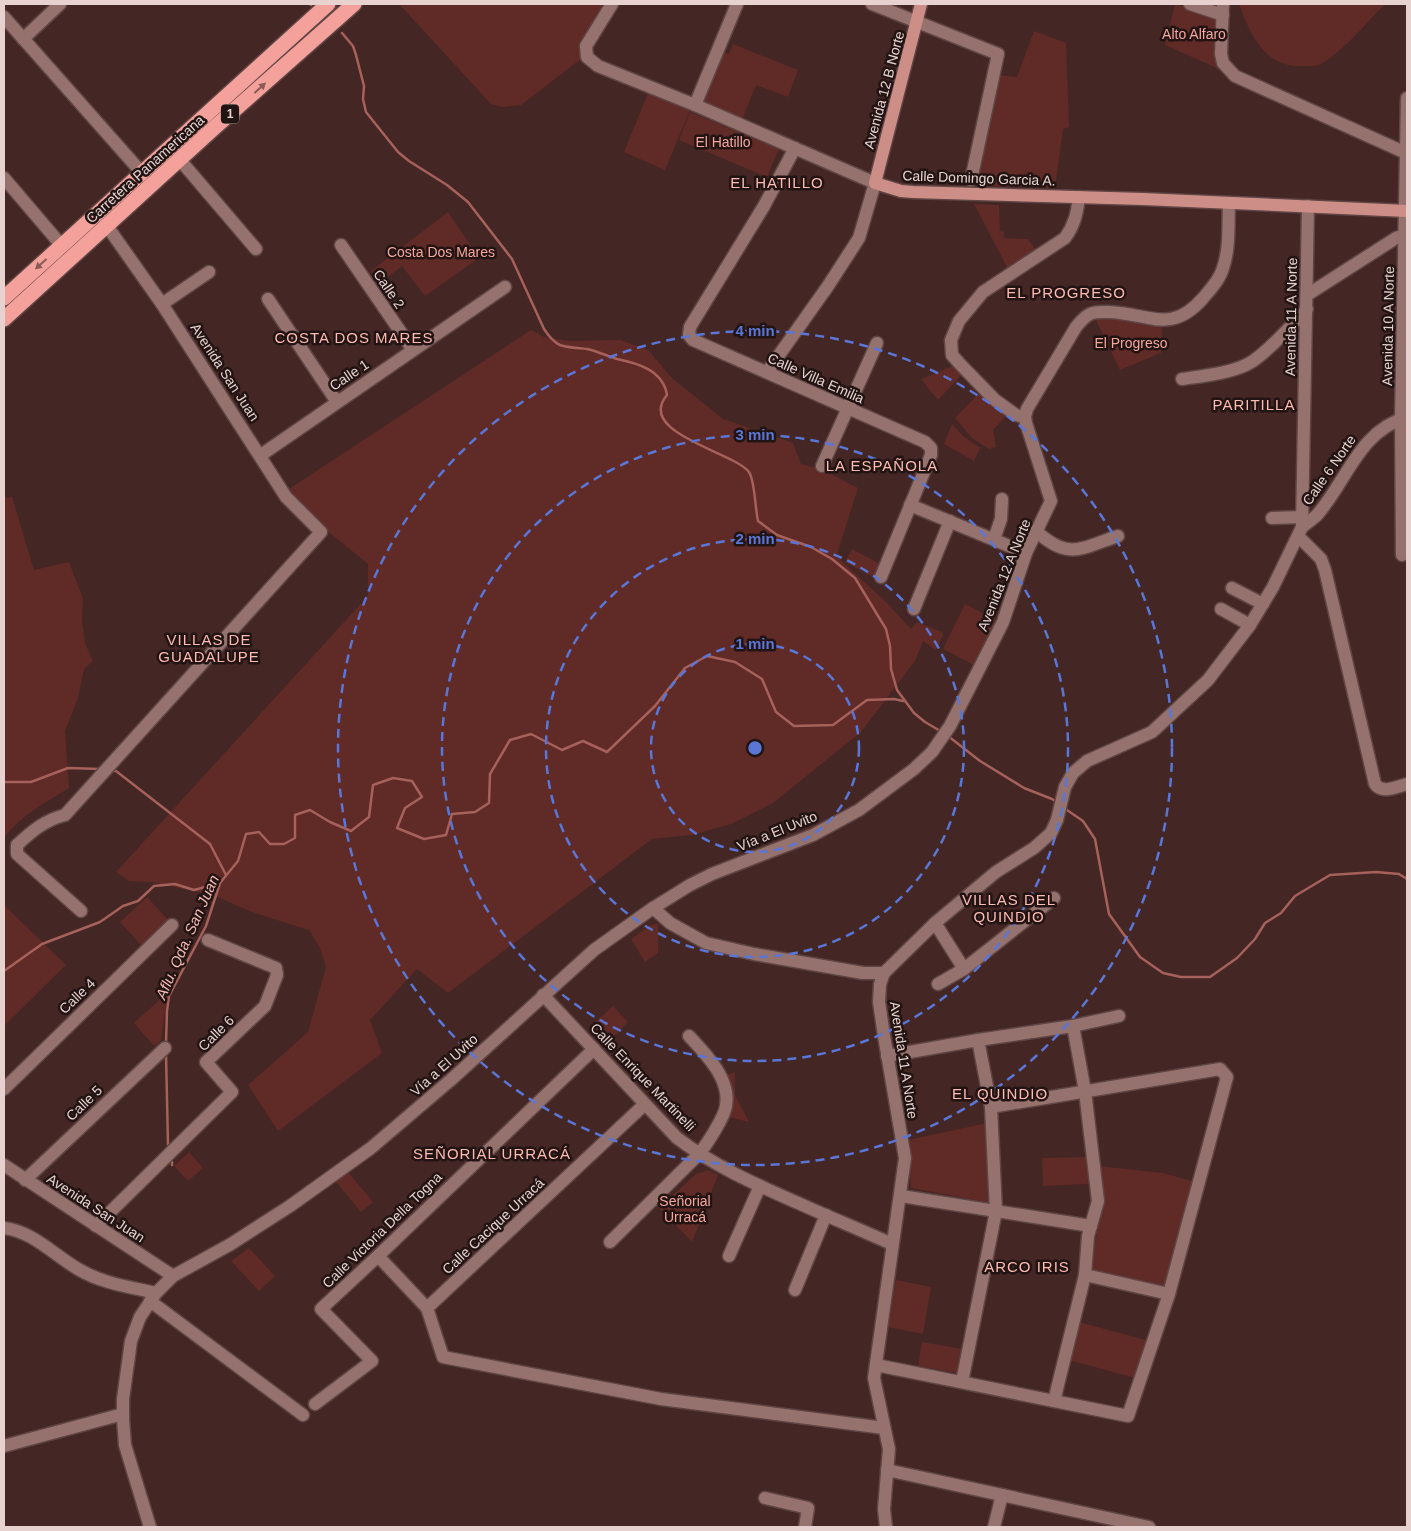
<svg xmlns="http://www.w3.org/2000/svg" width="1411" height="1531" viewBox="0 0 1411 1531" font-family="Arial,sans-serif">
	<style>
		.green { fill: #602a27 }
		.lines { fill: none; stroke-linecap: round; stroke-linejoin: round }
		.stream { stroke: #a6615b; stroke-width: 2.5 }
		.minor-casing { stroke: #5f4544; stroke-width: 15 }
		.major-casing { stroke: #5f4544; stroke-width: 15 }
		.highway-casing { stroke: #5f4544; stroke-width: 18 }
		.minor { stroke: #96726e; stroke-width: 12 }
		.major { stroke: #ce8e88; stroke-width: 12 }
		.highway { stroke: #f3a19a; stroke-width: 15 }
		.oneway { fill: #8a5a56 }
		.ring { fill: none; stroke: #5a76d6; stroke-width: 2.5; stroke-dasharray: 9 6 }
		.labels { text-anchor: middle; dominant-baseline: central; stroke-width: 5; stroke-linejoin: round; paint-order: stroke }
		.shield { fill: #211412; stroke: #ac9997; stroke-width: 1 }
		.shield-label { font-size: 12px; font-weight: bold; fill: #e7d2d0 }
		.park-label { font-size: 14px; fill: #f7a69f; stroke: #211412 }
		.street-label { font-size: 14px; fill: #e7d2d0; stroke: #211412 }
		.neighbourhood-label { font-size: 15px; letter-spacing: 1px; fill: #febab3; stroke: #211412 }
		.water-label { font-size: 15px; font-style: italic; fill: #f3b6b0; stroke: #211412 }
		.centre { fill: #5a76d6; stroke: #211412; stroke-width: 2.5 }
		.ring-label { font-size: 15px; text-anchor: middle; font-weight: bold; fill: #5a76d6; stroke: #211412; stroke-width: 5; stroke-linejoin: round; paint-order: stroke }
	</style>
	<rect width="100%" height="100%" fill="#442624"/>
	<g class="green">
		<path d="M 399,4 L 607,4 L 582,45 L 581,59 L 521,105 L 502,107 L 491,104 Z"/>
		<path d="M 1175,4 L 1217,20 L 1216,54 L 1219,69 L 1165,45 Z"/>
		<path d="M 1239,4 L 1385,4 C 1365,24 1346,49 1321,64 C 1316,67 1308,66 1302,66 C 1264,67 1250,34 1239,4 Z"/>
		<path d="M 1034,31 L 1066,43 L 1069,127 L 1063,129 L 1055,188 L 974,186 L 998,75 L 1017,77 Z"/>
		<path d="M 733,44 L 798,70 L 788,97 L 756,85 L 742,120 L 701,103 L 721,51 L 729,54 Z"/>
		<path d="M 650,88 L 692,105 L 665,170 L 624,152 Z"/>
		<path d="M 690,112 L 779,149 L 767,177 L 679,140 Z"/>
		<path d="M 974,204 L 999,205 L 1000,231 L 1004,232 L 1004,238 L 1028,239 L 1035,249 L 1008,269 Z"/>
		<path d="M 448,212 L 479,258 L 425,296 L 402,266 L 380,283 L 371,271 Z"/>
		<path d="M 1112,317 L 1162,326 L 1161,353 L 1120,370 L 1096,320 Z"/>
		<path d="M 531,330 L 544,337 L 569,341 L 620,340 L 648,350 L 672,378 L 723,419 L 793,443 L 801,464 L 821,469 L 858,488 L 837,554 L 833,553 L 886,602 L 911,629 L 917,622 L 944,633 L 936,650 L 923,641 L 915,661 L 861,732 L 773,803 L 731,824 L 692,835 L 652,839 L 448,993 L 417,969 L 370,1020 L 382,1053 L 278,1131 L 248,1085 L 308,1032 L 326,967 L 320,948 L 309,930 L 252,912 L 213,895 L 150,882 L 129,881 L 116,872 L 368,596 L 368,564 L 330,533 L 289,489 Z"/>
		<path d="M 955,365 L 963,373 L 938,400 L 921,379 Z"/>
		<path d="M 981,391 L 1007,415 L 993,430 L 996,447 L 989,449 L 972,438 L 955,418 Z"/>
		<path d="M 952,424 L 963,436 L 980,448 L 974,461 L 944,444 Z"/>
		<path d="M 12,497 L 34,570 L 69,562 L 83,599 L 82,621 L 85,643 L 93,661 L 84,669 L 78,698 L 65,731 L 69,788 C 45,803 21,815 4,838 L 4,498 Z"/>
		<path d="M 852,549 L 880,564 L 873,577 L 845,562 Z"/>
		<path d="M 965,604 L 996,620 L 974,665 L 943,649 Z"/>
		<path d="M 147,897 L 169,921 L 142,946 L 120,922 Z"/>
		<path d="M 4,905 L 66,965 L 4,1026 Z"/>
		<path d="M 658,924 L 658,953 L 645,962 L 631,939 L 650,925 Z"/>
		<path d="M 168,992 L 161,1040 L 154,1046 L 134,1023 Z"/>
		<path d="M 613,1006 L 628,1022 L 608,1042 L 592,1025 Z"/>
		<path d="M 735,1072 L 735,1095 L 749,1122 L 729,1117 L 726,1075 Z"/>
		<path d="M 987,1123 L 992,1203 L 911,1188 L 908,1140 Z"/>
		<path d="M 189,1152 L 203,1168 L 188,1181 L 174,1166 Z"/>
		<path d="M 1087,1157 L 1088,1184 L 1043,1186 L 1042,1158 Z"/>
		<path d="M 1098,1166 L 1163,1173 L 1196,1182 L 1167,1286 L 1090,1270 L 1103,1200 Z"/>
		<path d="M 708,1170 L 718,1175 L 692,1242 L 659,1208 L 696,1174 Z"/>
		<path d="M 348,1172 L 373,1202 L 361,1212 L 336,1182 Z"/>
		<path d="M 249,1248 L 275,1276 L 259,1291 L 231,1261 Z"/>
		<path d="M 896,1280 L 931,1287 L 923,1334 L 888,1327 Z"/>
		<path d="M 1075,1321 L 1146,1340 L 1135,1378 L 1065,1359 Z"/>
		<path d="M 922,1342 L 962,1349 L 958,1373 L 918,1366 Z"/>
	</g>
	<g class="lines">
		<g class="stream">
			<path d="M 310,4 L 311,5"/>
			<path d="M 342,33 L 353,46 L 356,55 L 364,86 L 363,99 L 366,112 L 398,152 L 409,161 L 447,185 L 468,202 L 512,259 L 544,329 C 548,335 553,342 560,345 C 568,348 579,348 587,349 C 597,351 607,356 617,359 C 637,363 663,370 667,395 C 635,433 734,452 749,472 C 755,481 755,508 758,521 L 777,535 L 811,547 L 832,559 L 855,578 L 886,629 L 890,646 L 891,669 L 897,690 L 914,713 L 925,722 L 942,732"/>
			<path d="M 948,736 L 980,761 L 1024,788 L 1052,799 L 1058,803"/>
			<path d="M 110,771 L 116,771 L 210,844 L 226,875"/>
			<path d="M 4,782 L 31,782 L 68,768 L 100,769"/>
			<path d="M 1064,808 L 1083,821 L 1095,839 L 1109,914 L 1140,957 L 1163,973 L 1181,977 L 1210,977 L 1237,958 L 1255,939 L 1265,923 L 1281,913 L 1295,896 L 1330,875 L 1376,872 L 1399,874 L 1407,879"/>
			<path d="M 4,971 L 42,944 L 100,922 L 123,906 L 138,901 L 154,886 L 175,884 L 194,890 L 220,883"/>
			<path d="M 166,1044 L 167,1011 L 169,996 L 206,926 L 220,883 L 238,861 L 246,834 L 259,832 L 270,844 L 284,844 L 295,838 L 295,815 L 310,810 L 330,822 L 351,831 L 369,817 L 373,785 L 393,778 L 412,781 L 422,797 L 405,808 L 397,828 L 424,839 L 446,835 L 452,814 L 475,812 L 489,803 L 490,774 L 510,740 L 531,734 L 562,750 L 583,741 L 607,752 L 655,706 L 685,668 L 707,656 L 735,662 L 762,679 L 776,712 L 794,726 L 833,725 L 867,700 L 894,699 L 903,701"/>
			<path d="M 166,1054 L 168,1145"/>
			<path d="M 172,1162 L 172,1165"/>
		</g>
		<g class="minor-casing">
			<g id="minor">
				<path d="M 612,4 L 586,46 L 587,57 L 598,66 L 695,105 L 875,183 L 859,238 L 828,286 L 767,372"/>
				<path d="M 872,4 L 998,54 L 971,180"/>
				<path d="M 1190,4 L 1223,15"/>
				<path d="M 1223,4 L 1221,54 L 1223,63 L 1235,76 L 1406,153"/>
				<path d="M 4,17 L 142,173"/>
				<path d="M 23,39 L 60,4"/>
				<path d="M 695,105 L 737,4"/>
				<path d="M 795,148 L 764,206 L 690,327 L 689,335 L 693,340 L 925,442 L 931,448 L 931,455 L 881,577"/>
				<path d="M 180,160 L 256,249"/>
				<path d="M 4,178 L 62,246"/>
				<path d="M 341,245 L 413,350"/>
				<path d="M 1307,295 L 1396,238 L 1405,235"/>
				<path d="M 268,299 L 337,402"/>
				<path d="M 162,304 L 209,272"/>
				<path d="M 1182,379 C 1203,376 1235,373 1253,361 C 1272,348 1291,326 1307,309"/>
				<path d="M 1025,417 L 1016,415 L 995,400 L 960,364 L 952,355 L 951,340 L 959,321 L 983,292 L 1065,238 C 1075,224 1077,213 1079,197"/>
				<path d="M 261,455 L 505,287"/>
				<path d="M 822,466 L 877,343"/>
				<path d="M 910,505 L 1026,553"/>
				<path d="M 1272,518 L 1302,517"/>
				<path d="M 1302,527 C 1307,523 1313,519 1317,515 C 1347,481 1359,431 1407,417"/>
				<path d="M 1036,531 C 1069,561 1081,548 1118,536"/>
				<path d="M 1298,536 L 1321,559 L 1325,570 L 1375,784 C 1382,794 1396,787 1407,784"/>
				<path d="M 994,539 L 1001,519 L 1002,499"/>
				<path d="M 1402,555 L 1401,419 L 1407,98"/>
				<path d="M 1232,588 L 1263,604"/>
				<path d="M 914,609 L 950,521"/>
				<path d="M 1221,609 L 1250,625"/>
				<path d="M 653,908 L 670,923 L 706,943 L 754,954 L 863,973 L 884,973"/>
				<path d="M 81,911 L 17,854 L 17,845 C 32,831 45,820 65,815 L 321,532 L 286,497 L 162,304 L 107,226"/>
				<path d="M 935,923 L 964,969"/>
				<path d="M 938,984 L 964,969 L 1054,898"/>
				<path d="M 543,995 L 677,1138 C 714,1166 755,1184 798,1203 C 829,1217 861,1230 892,1244"/>
				<path d="M 887,1056 L 978,1040"/>
				<path d="M 4,1089 L 172,925"/>
				<path d="M 4,1165 L 173,1276"/>
				<path d="M 25,1180 L 165,1048"/>
				<path d="M 901,1196 L 1091,1226"/>
				<path d="M 96,1226 L 232,1092 L 206,1062 L 265,1006 L 277,975 L 276,968 L 208,940"/>
				<path d="M 4,1228 C 32,1231 54,1255 78,1269 C 101,1283 130,1287 156,1293"/>
				<path d="M 610,1242 L 699,1154 C 707,1144 724,1118 726,1106 C 731,1079 705,1053 689,1036"/>
				<path d="M 378,1256 L 427,1308 L 443,1357 L 661,1399 L 884,1428"/>
				<path d="M 729,1256 L 760,1186"/>
				<path d="M 1085,1275 L 1169,1294"/>
				<path d="M 795,1290 L 826,1215"/>
				<path d="M 150,1301 L 303,1415"/>
				<path d="M 427,1308 L 645,1104"/>
				<path d="M 876,1365 L 1128,1416 L 1169,1294 L 1227,1077 L 1220,1069 L 991,1107 L 978,1040 L 1073,1026 L 1119,1016"/>
				<path d="M 962,1382 L 996,1211 L 991,1107"/>
				<path d="M 1054,1401 L 1085,1275 L 1088,1236 L 1098,1201 L 1085,1091 L 1073,1026"/>
				<path d="M 315,1404 L 372,1361 L 321,1309 L 378,1256 L 594,1049"/>
				<path d="M 4,1446 L 123,1414"/>
				<path d="M 887,1470 L 1149,1527"/>
				<path d="M 765,1498 L 808,1508 L 805,1527"/>
				<path d="M 150,1527 L 125,1445 L 123,1419 L 123,1399 L 131,1341 L 140,1317 L 156,1293 L 173,1276 L 231,1244 L 290,1206 L 371,1148 L 453,1078 L 594,950 L 653,908 L 690,885 L 712,874 L 813,835 L 859,810 L 914,769 L 932,752 L 950,726 L 1003,622 L 1026,553 L 1051,501 L 1026,423 L 1025,417 L 1027,409 L 1076,327 C 1080,322 1084,317 1090,314 C 1096,311 1102,312 1109,312 C 1148,313 1171,336 1204,297 C 1211,289 1220,279 1223,268 C 1230,248 1228,224 1229,203"/>
				<path d="M 886,1527 L 884,1509 L 889,1449 L 874,1378 L 905,1158 L 884,1036 L 879,1002 L 880,984 L 884,973 L 935,923 L 996,872 L 1034,848 L 1051,833 L 1057,820 L 1065,787 L 1073,773 L 1087,761 L 1152,732 L 1208,680 L 1250,625 L 1273,587 L 1302,527 L 1308,206"/>
				<path d="M 994,1527 L 1002,1495"/>
			</g>
		</g>
		<g class="major-casing">
			<path id="major" d="M 921,4 L 875,183 L 901,191 L 913,192 L 1143,199 L 1407,211"/>
		</g>
		<g class="highway-casing">
			<g id="highway">
				<path d="M 4,298 L 328,4"/>
				<path d="M 4,319 L 215,127 L 354,4"/>
			</g>
		</g>
		<use href="#minor" class="minor"/>
		<use href="#major" class="major"/>
		<use href="#highway" class="highway"/>
	</g>
	<defs><path id="oneway-solid" d="M-6-.8H1V-3.2L6.5 0L1 3.2V.8H-6Z" transform="scale(1.25)"/></defs>
	<g class="oneway">
		<use href="#oneway-solid" transform="translate(260 88) rotate(-42)"/>
		<use href="#oneway-solid" transform="translate(41 264) rotate(138)"/>
	</g>
	<g class="ring">
		<circle cx="755" cy="748" r="104"/>
		<circle cx="755" cy="748" r="209"/>
		<circle cx="755" cy="748" r="313"/>
		<circle cx="755" cy="748" r="417"/>
	</g>
	<g class="labels">
		<rect class="shield" x="221" y="104.5" width="18" height="19" rx="4"/>
		<g class="shield-label">
			<text x="230" y="114">1</text>
		</g>
		<g class="park-label">
			<text x="1194" y="34">Alto Alfaro</text>
			<text x="723" y="142">El Hatillo</text>
			<text x="441" y="252">Costa Dos Mares</text>
			<text x="1131" y="343">El Progreso</text>
			<text x="685" y="1201">Señorial<tspan x="685" dy="16">Urracá</tspan></text>
		</g>
		<g class="street-label">
			<text transform="translate(884 90) rotate(-75)">Avenida 12 B Norte</text>
			<text transform="translate(145 169) rotate(-42)">Carretera Panamericana</text>
			<text transform="translate(979 178) rotate(2)">Calle Domingo Garcia A.</text>
			<text transform="translate(389 289) rotate(56)">Calle 2</text>
			<text transform="translate(1291 317) rotate(-89)">Avenida 11 A Norte</text>
			<text transform="translate(1388 326) rotate(-89)">Avenida 10 A Norte</text>
			<text transform="translate(225 372) rotate(57)">Avenida San Juan</text>
			<text transform="translate(349 375) rotate(-34)">Calle 1</text>
			<text transform="translate(816 378) rotate(24)">Calle Villa Emilia</text>
			<text transform="translate(1329 470) rotate(-55)">Calle 6 Norte</text>
			<text transform="translate(1004 575) rotate(-68)">Avenida 12 A Norte</text>
			<text transform="translate(777 831) rotate(-22)">Vía a El Uvito</text>
			<text transform="translate(77 996) rotate(-44)">Calle 4</text>
			<text transform="translate(216 1033) rotate(-45)">Calle 6</text>
			<text transform="translate(904 1060) rotate(81)">Avenida 11 A Norte</text>
			<text transform="translate(444 1065) rotate(-42)">Vía a El Uvito</text>
			<text transform="translate(643 1077) rotate(46)">Calle Enrique Martinelli</text>
			<text transform="translate(84 1103) rotate(-44)">Calle 5</text>
			<text transform="translate(96 1208) rotate(33)">Avenida San Juan</text>
			<text transform="translate(493 1226) rotate(-43)">Calle Cacique Urracá</text>
			<text transform="translate(382 1230) rotate(-44)">Calle Victoria Della Togna</text>
		</g>
		<g class="neighbourhood-label">
			<text x="777" y="182">EL HATILLO</text>
			<text x="1066" y="292">EL PROGRESO</text>
			<text x="354" y="337">COSTA DOS MARES</text>
			<text x="1254" y="404">PARITILLA</text>
			<text x="882" y="465">LA ESPAÑOLA</text>
			<text x="209" y="639">VILLAS DE<tspan x="209" dy="17">GUADALUPE</tspan></text>
			<text x="1009" y="899">VILLAS DEL<tspan x="1009" dy="17">QUINDIO</tspan></text>
			<text x="1000" y="1093">EL QUINDIO</text>
			<text x="492" y="1153">SEÑORIAL URRACÁ</text>
			<text x="1027" y="1266">ARCO IRIS</text>
		</g>
		<g class="water-label">
			<text transform="translate(187 937) rotate(-66)">Aflu. Qda. San Juan</text>
		</g>
	</g>
	<circle cx="755" cy="748" r="8" class="centre"/>
	<g class="ring-label">
		<text x="755" y="336">4 min</text>
		<text x="755" y="440">3 min</text>
		<text x="755" y="544">2 min</text>
		<text x="755" y="649">1 min</text>
	</g>
	<rect width="1411" height="1531" fill="none" stroke="#e7d2d0" stroke-width="10"/>
</svg>
